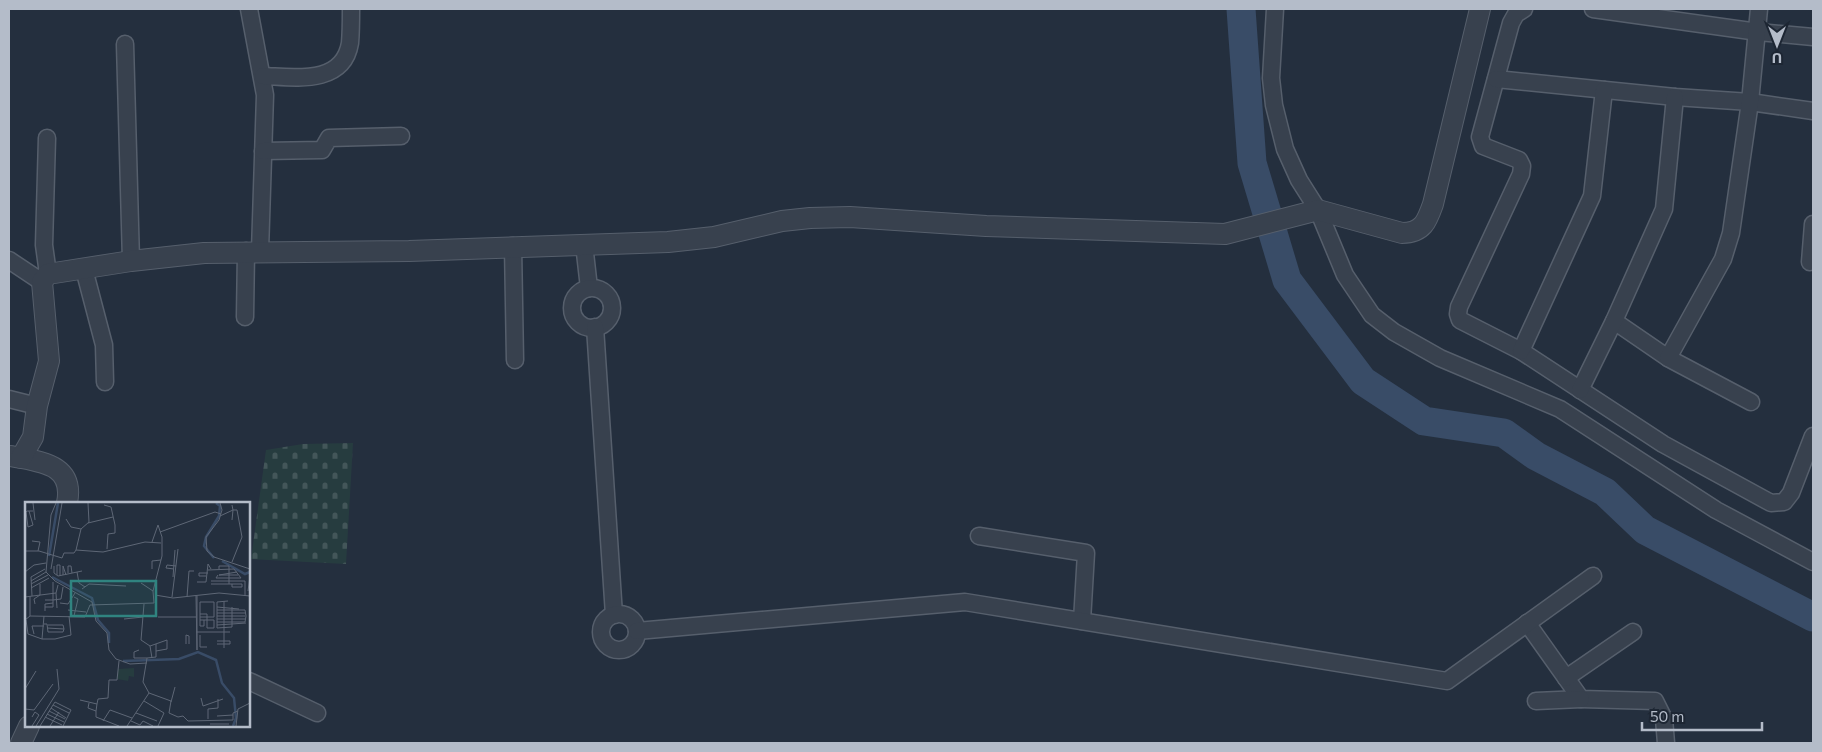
<svg xmlns="http://www.w3.org/2000/svg" width="1822" height="752" viewBox="0 0 1822 752" font-family="Commissioner,sans-serif">
	<style>
		.cemetery { fill: url(#cemetery-stones) }
		.lines { fill: none; stroke-linecap: round; stroke-linejoin: round }
		.river { stroke: #394c67; stroke-width: 29 }
		.minor-casing { stroke: #565f6c; stroke-width: 19 }
		.tertiary-casing { stroke: #565f6c; stroke-width: 22 }
		.minor { stroke: #38414e; stroke-width: 16 }
		.tertiary { stroke: #38414e; stroke-width: 20 }
		.inset-river { fill: none; stroke: #394c67; stroke-width: 2.5 }
		.inset-road { fill: none; stroke: #5e6776; stroke-width: 1 }
		.view { fill: #308480; fill-opacity: 0.15; stroke: #308480; stroke-width: 2.5 }
		.inset-edge { fill: none; stroke: #b4bcc9; stroke-width: 2.5 }
	</style>
	<defs>
		<pattern id="cemetery-stones" width="16" height="16" patternUnits="userSpaceOnUse" patternTransform="scale(1.25)"><rect width="16" height="16" fill="#263c3f"/><path d="M2 7V4a2 2 0 0 1 4 0v3zM10 15v-3a2 2 0 0 1 4 0v3z" fill="#435659"/></pattern>
	</defs>
	<rect width="100%" height="100%" fill="#242f3e"/>
	<path class="cemetery" d="M 353,443 L 346,564 L 251,559 L 266,450 L 303,444 Z"/>
	<g class="lines">
		<path class="river" d="M 1241,9 L 1252,163 L 1287,280 L 1363,381 L 1424,421 L 1504,433 L 1536,456 L 1605,492 L 1645,530 L 1813,617"/>
		<g class="minor-casing">
			<g id="minor">
				<path d="M 249,9 L 265,95 L 260,251"/>
				<path d="M 1275,9 L 1271,78 L 1274,105 L 1285,149 L 1299,180 L 1318,210 L 1345,275 L 1372,315 L 1394,332 L 1440,358 L 1560,409 L 1716,510 L 1813,562"/>
				<path d="M 1524,9 L 1516,14 L 1511,23 L 1480,137 L 1483,146 L 1519,160 L 1522,166 L 1521,174 L 1459,307 L 1458,314 L 1460,320 L 1521,351 L 1663,444 L 1771,503 L 1784,502 L 1791,493 L 1813,436"/>
				<path d="M 1593,9 L 1758,32 L 1813,37"/>
				<path d="M 125,44 L 131,261"/>
				<path d="M 263,76 C 293,77 343,86 350,43 C 351,32 351,20 351,9"/>
				<path d="M 1496,79 L 1675,97 L 1750,102 L 1813,111"/>
				<path d="M 47,138 L 44,245 L 48,274"/>
				<path d="M 263,151 L 322,150 L 329,138 L 401,136"/>
				<path d="M 584,244 L 589,288"/>
				<path d="M 513,246 L 515,360"/>
				<path d="M 9,260 L 42,282"/>
				<path d="M 1810,262 L 1813,224"/>
				<path d="M 84,269 L 104,345 L 105,382"/>
				<circle cx="592" cy="308" r="20"/>
				<path d="M 245,317 L 246,251"/>
				<path d="M 1614,321 L 1668,358"/>
				<path d="M 595,327 L 614,615"/>
				<path d="M 1521,351 L 1592,196 L 1604,90"/>
				<path d="M 1580,390 L 1614,321 L 1664,209 L 1675,97"/>
				<path d="M 9,399 L 37,406"/>
				<path d="M 1751,402 L 1668,358 L 1723,259 L 1731,233 L 1750,102 L 1759,9"/>
				<path d="M 979,536 L 1086,553 L 1082,621"/>
				<circle cx="619" cy="632" r="18"/>
				<path d="M 1527,623 L 1581,699 L 1655,701 L 1664,719 L 1666,743"/>
				<path d="M 637,631 L 965,602 L 1447,681 L 1593,576"/>
				<path d="M 1566,678 L 1633,632"/>
				<path d="M 249,681 L 317,713"/>
				<path d="M 1536,701 L 1581,699"/>
			</g>
		</g>
		<g class="tertiary-casing">
			<g id="tertiary">
				<path d="M 11,456 C 39,462 75,463 67,503"/>
				<path d="M 21,458 L 33,437 L 37,406 L 49,361 L 42,282 L 48,274 L 131,261 L 204,253 L 409,251 L 668,242 L 714,237 L 782,221 L 810,218 L 850,217 L 986,226 L 1225,234 L 1318,210 L 1402,233 C 1423,233 1427,221 1433,204 L 1480,9"/>
				<path d="M 21,743 L 29,726"/>
			</g>
		</g>
		<use href="#minor" class="minor"/>
		<use href="#tertiary" class="tertiary"/>
	</g>
	<g transform="translate(25 502)">
		<rect width="225" height="225" fill="#242f3e"/>
		<path d="M 109,166 L 109,175 L 104,174 L 103,179 L 92,177 L 93,167 Z" fill="#263c3f"/>
		<path class="inset-river" d="M 24,54 L 33,1M 189,56 L 179,44 L 181,35 L 194,14 L 195,4 L 191,1M 197,59 L 220,72 L 225,70M 27,75 L 67,96 L 73,118 L 84,131 L 84,141M 98,159 L 154,157 L 173,150 L 191,158 L 197,181 L 209,196 L 211,216 L 208,224"/>
		<path class="inset-road" d="M 8,1 L 10,18M 31,1 L 26,13 L 21,70 L 30,79 L 67,100 L 71,119 L 82,131 L 84,148 L 91,157 L 105,162 L 122,161M 195,1 L 197,8 L 194,18 L 181,35 L 182,49 L 189,55 L 225,67M 79,3 L 86,5 L 90,23 L 90,31 L 83,32 L 82,47M 4,9 L 8,23 L 3,25 L 1,10 L 2,9 L 8,9M 195,14 L 208,8 L 207,3M 41,17 L 46,25 L 56,27M 207,18 L 208,8 L 212,8 L 217,35 L 207,60M 63,21 L 88,15M 135,30 L 190,10 L 196,12M 7,39 L 15,40 L 13,49M 127,40 L 133,23 L 137,35 L 137,54 L 128,89M 51,48 L 56,27 L 64,20 L 63,1M 0,49 L 14,49 L 37,56 L 39,51 L 49,51 L 51,48 L 78,50 L 120,40 L 136,41M 29,64 L 29,71 L 33,74 L 57,69M 26,67 L 37,1M 127,67 L 127,59 L 136,58M 149,67 L 141,66 L 142,63 L 151,64M 194,67 L 194,64 L 204,64 L 204,82M 183,68 L 209,67 L 216,76M 0,70 L 9,63 L 21,61M 52,70 L 54,81 L 60,85M 43,71 L 43,64 L 46,64 L 47,71M 32,73 L 32,63 L 35,63 L 35,74M 38,73 L 38,64 L 41,73M 193,73 L 191,76 L 216,76M 194,73 L 212,70M 194,73 L 213,73M 181,74 L 174,74 L 174,71 L 183,71M 148,75 L 150,48M 6,79 L 21,70M 186,79 L 220,79 L 220,94M 28,80 L 28,98 L 36,97 L 38,85M 172,80 L 181,80 L 183,62 L 186,67M 6,82 L 23,73M 186,82 L 217,82M 207,82 L 207,85 L 217,85 L 217,82M 6,86 L 24,76M 57,87 L 64,82 L 101,84M 223,89 L 225,74M 31,91 L 32,106M 130,93 L 148,96 L 194,91 L 225,94M 5,94 L 5,114M 7,94 L 6,75 L 20,67M 171,94 L 172,148 L 172,94M 0,95 L 31,91 L 33,83M 147,95 L 153,47M 162,95 L 164,69 L 169,69M 203,99 L 192,100 L 192,126 L 207,125 L 207,105M 175,100 L 189,100 L 189,115 L 175,115M 175,100 L 175,124 L 179,124 L 179,118 L 175,118M 35,101 L 43,102 L 50,91M 10,102 L 9,97 L 15,93 L 15,82M 119,102 L 116,138 L 125,144 L 127,156M 20,105 L 28,105 L 28,98 L 20,98M 192,105 L 214,107M 43,108 L 61,110M 192,108 L 220,108 L 221,114 L 220,120 L 192,120M 20,109 L 20,102 L 28,101M 192,111 L 221,111M 175,112 L 182,112 L 182,126 L 189,126 L 189,118 L 179,118M 49,114 L 53,97 L 49,95M 192,114 L 220,114M 133,115 L 171,115M 99,117 L 118,115M 192,117 L 220,117M 0,118 L 5,114 L 60,115 L 65,103 L 129,101 L 128,89 L 116,81M 1,118 L 3,132 L 17,137 L 19,114M 19,122 L 22,122 L 23,130 L 38,130 L 39,127M 23,123 L 38,123 L 39,127M 192,123 L 221,121M 22,126 L 39,127M 171,130 L 205,130M 9,132 L 7,124 L 19,124M 175,133 L 175,145 L 182,145M 17,137 L 30,137 L 46,133 L 44,114M 161,142 L 161,133 L 164,134 L 164,142M 192,142 L 205,142 L 205,139 L 192,139M 125,144 L 142,138 L 142,147 L 131,149M 199,146 L 199,99M 114,148 L 109,150 L 109,156 L 122,156M 0,187 L 11,169M 124,191 L 146,199 L 144,211 L 153,215 L 158,214 L 163,219 L 208,218 L 208,211 L 213,209M 176,196 L 178,204 L 198,197M 55,198 L 72,202 L 71,209M 119,199 L 139,211 L 133,224M 146,200 L 150,185M 64,201 L 63,206 L 71,209 L 71,215 L 94,224M 72,202 L 73,197 L 83,196 L 84,178 L 92,178 L 94,159M 28,203 L 30,200 L 46,208 L 38,224M 26,206 L 41,216M 0,207 L 9,208 L 28,182M 24,209 L 40,217M 111,211 L 132,219M 22,212 L 39,220M 192,214 L 208,213M 7,215 L 10,210 L 14,213 L 7,224M 20,215 L 37,223M 183,217 L 183,207 L 193,206 L 193,197M 78,219 L 85,208 L 107,216M 106,219 L 115,223 L 118,219 L 128,224M 185,222 L 204,222M 11,224 L 34,187 L 32,167M 15,224 L 28,203 L 44,211M 25,224 L 34,210M 102,224 L 124,191 L 118,180 L 122,156 L 131,155 L 131,142M 211,224 L 213,207 L 225,201"/>
		<path class="view" d="M 46,79 L 131,79 L 131,114 L 46,114 Z"/>
		<rect width="225" height="225" class="inset-edge"/>
	</g>
	<rect width="1822" height="752" fill="none" stroke="#b4bcc9" stroke-width="20"/>
	<g transform="translate(1777 45) rotate(180)" stroke="#1d2633" stroke-width="4" paint-order="stroke">
	<path d="M0-4L9 19L0 12L-9 19Z" fill="#b4bcc9"/>
	<text y="-8" font-size="14" font-weight="bold" text-anchor="middle" fill="#b4bcc9">U</text>
	</g>
	<path d="M1642 722v8h120v-8" fill="none" stroke="#b4bcc9" stroke-width="2.5"/>
	<text x="1650" y="722" font-size="15" fill="#b4bcc9" stroke="#1d2633" stroke-width="4" paint-order="stroke">50 m</text>
</svg>
